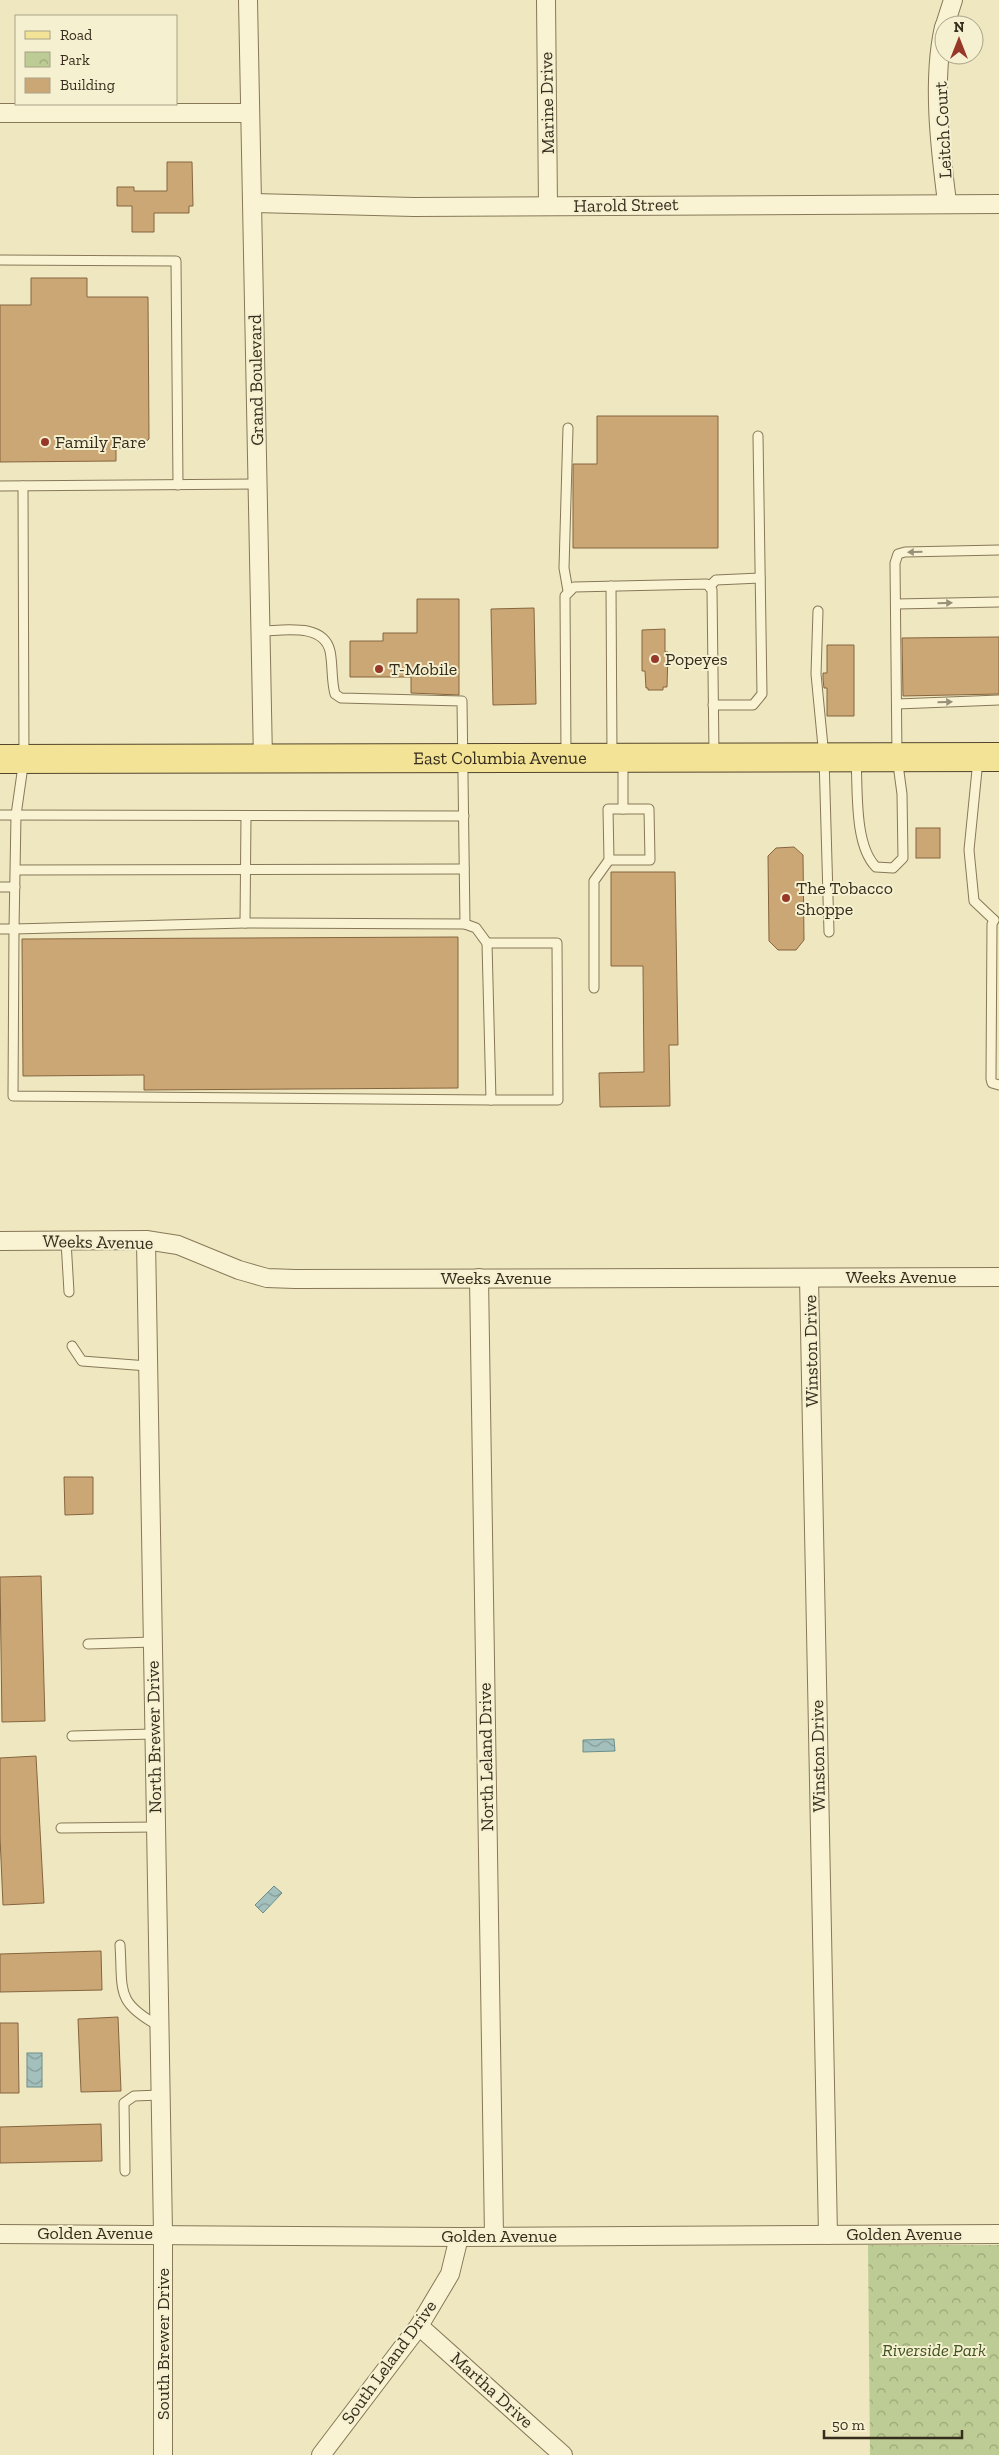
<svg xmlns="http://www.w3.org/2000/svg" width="999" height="2455" viewBox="0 0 999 2455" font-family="'Zilla Slab',serif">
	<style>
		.park { fill: url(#park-crowns) }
		.water { fill: url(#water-waves); stroke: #6a8e8a }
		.building { fill: #cca776; stroke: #86653e }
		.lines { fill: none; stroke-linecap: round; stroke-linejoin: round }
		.lane-casing { stroke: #877858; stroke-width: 11 }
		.street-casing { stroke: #877858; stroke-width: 20 }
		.primary-casing { stroke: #55452d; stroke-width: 30 }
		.lane { stroke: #f9f3d3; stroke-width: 9 }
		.street { stroke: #f9f3d3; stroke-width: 18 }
		.primary { stroke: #f2e397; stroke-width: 28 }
		.oneway { fill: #989078 }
		.poi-dot { fill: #963728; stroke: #f5f0d0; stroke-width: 2 }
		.labels { text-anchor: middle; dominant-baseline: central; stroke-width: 4; stroke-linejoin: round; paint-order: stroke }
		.street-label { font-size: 18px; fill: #372d1d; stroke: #f5f0d0 }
		.poi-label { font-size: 18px; fill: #372d1d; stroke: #f5f0d0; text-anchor: start }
		.park-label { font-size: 18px; font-style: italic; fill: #405323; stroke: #f5f0d0 }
	</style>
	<defs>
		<pattern id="park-crowns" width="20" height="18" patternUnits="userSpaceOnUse" patternTransform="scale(1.25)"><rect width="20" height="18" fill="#bdcc94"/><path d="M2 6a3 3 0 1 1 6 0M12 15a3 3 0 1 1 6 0" fill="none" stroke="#9aa678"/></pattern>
		<pattern id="water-waves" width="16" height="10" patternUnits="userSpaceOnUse" patternTransform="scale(1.25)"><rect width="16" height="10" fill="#a3c0bc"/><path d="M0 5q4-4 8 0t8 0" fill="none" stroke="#869c98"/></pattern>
	</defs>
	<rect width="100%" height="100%" fill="#eee7c0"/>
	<path class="park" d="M 868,2245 L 999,2245 L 999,2455 L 870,2455 Z"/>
	<g class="water">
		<path d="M 614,1739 L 615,1751 L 583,1752 L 583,1740 Z"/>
		<path d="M 274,1886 L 282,1893 L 263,1913 L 255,1905 Z"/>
		<rect x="27" y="2053" width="15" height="34"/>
	</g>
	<g class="building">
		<path d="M 167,162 L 192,162 L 193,206 L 189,206 L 189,213 L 154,213 L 154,232 L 132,232 L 132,206 L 117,206 L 117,187 L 134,187 L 134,191 L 167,191 Z"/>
		<path d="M 31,278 L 87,278 L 87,297 L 148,297 L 149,439 L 138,448 L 116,448 L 116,461 L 0,462 L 0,305 L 31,305 Z"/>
		<path d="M 597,416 L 718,416 L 718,548 L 573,548 L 573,464 L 597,464 Z"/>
		<path d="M 417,599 L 459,599 L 459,695 L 411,693 L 411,677 L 350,677 L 350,641 L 383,641 L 383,633 L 417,633 Z"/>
		<path d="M 534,608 L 536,704 L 493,705 L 491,609 Z"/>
		<path d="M 665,629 L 665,652 L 668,652 L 667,687 L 663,687 L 663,690 L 648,690 L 648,688 L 646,688 L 645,671 L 642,671 L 642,630 Z"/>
		<path d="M 999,637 L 999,694 L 903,696 L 902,638 Z"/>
		<path d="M 827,645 L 854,645 L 854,716 L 827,716 L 827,688 L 824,688 L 823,679 L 823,673 L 827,673 Z"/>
		<rect x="916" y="828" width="24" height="30"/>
		<path d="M 794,847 L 803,855 L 804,940 L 796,950 L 778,950 L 769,941 L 768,856 L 776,848 Z"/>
		<path d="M 611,872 L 675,872 L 678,1045 L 669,1045 L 670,1106 L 600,1107 L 599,1073 L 644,1072 L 643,966 L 611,966 Z"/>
		<path d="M 458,937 L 458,1088 L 144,1090 L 144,1075 L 23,1076 L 22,939 Z"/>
		<path d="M 64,1477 L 93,1477 L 93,1514 L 65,1515 Z"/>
		<path d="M 41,1576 L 45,1721 L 2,1722 L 0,1577 Z"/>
		<path d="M 36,1756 L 44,1903 L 3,1905 L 0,1837 L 0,1758 Z"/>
		<path d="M 101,1951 L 102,1990 L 0,1992 L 0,1954 Z"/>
		<path d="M 118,2017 L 121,2091 L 81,2092 L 78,2019 Z"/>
		<path d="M 0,2023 L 18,2023 L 19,2093 L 0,2093 Z"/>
		<path d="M 101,2124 L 102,2161 L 0,2163 L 0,2127 Z"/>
	</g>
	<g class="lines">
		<g class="lane-casing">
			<g id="lane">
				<path d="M 0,260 L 176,261 L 178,485"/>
				<path d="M 568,428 L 564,568 L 568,591"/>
				<path d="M 0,486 L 258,484"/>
				<path d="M 23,486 L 24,759 L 16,815 L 14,929 L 245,923 L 465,924 L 462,701 L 341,698 L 335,694 C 331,680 333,665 330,651 C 323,622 282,631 260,631"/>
				<path d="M 611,586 L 612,756"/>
				<path d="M 710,586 L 716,580 L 760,578"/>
				<path d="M 896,604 L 999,602"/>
				<path d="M 818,611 L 816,674 L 824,757 L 829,932"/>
				<path d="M 897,704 L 999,700"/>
				<path d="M 713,705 L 753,705 L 762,694 L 758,436"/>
				<path d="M 566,755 L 565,596 L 574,587 L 707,584 L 712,590 L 714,754"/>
				<path d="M 856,760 C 858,790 854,845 876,867 L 893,868 L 903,858 L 902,794 L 897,757 L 895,563 L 898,554 L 905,552 L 999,550"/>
				<path d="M 978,760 L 969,850 L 974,901 L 994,920"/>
				<path d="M 0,815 L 464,816"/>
				<path d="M 609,860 L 650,860 L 649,809 L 623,809"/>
				<path d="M 16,870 L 464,869"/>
				<path d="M 0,887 L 15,887"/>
				<path d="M 994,920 L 992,924 L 991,1079 L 992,1083 L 999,1085"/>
				<path d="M 245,923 L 246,816"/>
				<path d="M 0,929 L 14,929 L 13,1096 L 491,1100 L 487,943 L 476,928 L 465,924"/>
				<path d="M 487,943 L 557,943 L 558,1100 L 491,1100"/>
				<path d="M 594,988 L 594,881 L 609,860 L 608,809 L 623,809 L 623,760"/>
				<path d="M 66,1241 L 69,1292"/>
				<path d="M 72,1346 L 82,1361 L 148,1366"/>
				<path d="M 88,1644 L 153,1642"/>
				<path d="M 72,1736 L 154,1734"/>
				<path d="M 61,1828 L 156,1827"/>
				<path d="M 120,1945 C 123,1991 115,2002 159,2026"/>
				<path d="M 125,2171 L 124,2103 L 134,2096 L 160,2095"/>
			</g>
		</g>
		<g class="street-casing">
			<g id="street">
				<path d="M 248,0 L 263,760"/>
				<path d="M 546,0 L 548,206"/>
				<path d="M 945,25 L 953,0"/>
				<path d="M 944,27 C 932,80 940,148 947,202"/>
				<path d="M 0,113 L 250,113"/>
				<path d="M 253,203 L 414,207 L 999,204"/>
				<path d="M 146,1240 L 163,2233 L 163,2455"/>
				<path d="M 0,1241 L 146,1240 L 178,1245 L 239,1270 L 267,1278 L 295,1279 L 999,1277"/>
				<path d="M 479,1278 L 494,2236"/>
				<path d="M 809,1278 L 828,2235"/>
				<path d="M 0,2234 L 459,2237 L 999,2234"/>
				<path d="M 419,2326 L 563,2455"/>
				<path d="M 321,2455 L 419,2326 L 450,2274 L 459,2237"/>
			</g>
		</g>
		<g class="primary-casing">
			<g id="primary">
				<path id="s1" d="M 0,759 L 999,757"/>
			</g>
		</g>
		<use href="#lane" class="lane"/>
		<use href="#street" class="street"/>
		<use href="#primary" class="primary"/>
	</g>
	<defs><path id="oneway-solid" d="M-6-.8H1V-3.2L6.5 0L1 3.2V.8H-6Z" transform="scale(1.25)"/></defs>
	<g class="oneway">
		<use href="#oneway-solid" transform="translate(915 552) rotate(179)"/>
		<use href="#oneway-solid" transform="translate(945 603) rotate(-1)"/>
		<use href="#oneway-solid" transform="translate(945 702) rotate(-2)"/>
	</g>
	<g class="poi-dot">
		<circle cx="45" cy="442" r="5"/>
		<circle cx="655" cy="659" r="5"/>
		<circle cx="379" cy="669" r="5"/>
		<circle cx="786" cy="898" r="5"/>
	</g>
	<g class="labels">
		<g class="street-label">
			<text transform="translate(547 103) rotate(-91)">Marine Drive</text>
			<text transform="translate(943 130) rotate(-93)">Leitch Court</text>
			<text transform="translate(626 205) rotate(-1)">Harold Street</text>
			<text transform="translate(256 380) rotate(-91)">Grand Boulevard</text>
			<text stroke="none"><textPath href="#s1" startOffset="500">East Columbia Avenue</textPath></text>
			<text transform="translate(98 1242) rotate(1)">Weeks Avenue</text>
			<text x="901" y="1277">Weeks Avenue</text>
			<text x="496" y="1278">Weeks Avenue</text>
			<text transform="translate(811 1351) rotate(-91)">Winston Drive</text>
			<text transform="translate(154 1737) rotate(-91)">North Brewer Drive</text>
			<text transform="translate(818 1756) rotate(-91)">Winston Drive</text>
			<text transform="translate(486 1757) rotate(-91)">North Leland Drive</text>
			<text x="95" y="2233">Golden Avenue</text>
			<text x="904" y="2234">Golden Avenue</text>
			<text x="499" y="2236">Golden Avenue</text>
			<text transform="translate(163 2344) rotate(-90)">South Brewer Drive</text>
			<text transform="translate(389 2362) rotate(-54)">South Leland Drive</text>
			<text transform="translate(492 2390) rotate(42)">Martha Drive</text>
		</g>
		<g class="poi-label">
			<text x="55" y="442">Family Fare</text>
			<text x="665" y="659">Popeyes</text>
			<text x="389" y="669">T-Mobile</text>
			<text x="796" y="888">The Tobacco<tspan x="796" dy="21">Shoppe</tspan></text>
		</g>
		<g class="park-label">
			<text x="934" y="2350">Riverside Park</text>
		</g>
	</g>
	<rect x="15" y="15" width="162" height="90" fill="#f5f0d0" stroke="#a9a288"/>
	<rect x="25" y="31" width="25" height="8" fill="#f2e397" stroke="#a9a288"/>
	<text x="60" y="40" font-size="15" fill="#372d1d">Road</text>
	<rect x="25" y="52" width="25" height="15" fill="url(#park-crowns)" stroke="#a9a288"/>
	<text x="60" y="65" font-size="15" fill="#372d1d">Park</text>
	<rect x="25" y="78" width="25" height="15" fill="#cca776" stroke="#a9a288"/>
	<text x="60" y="90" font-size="15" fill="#372d1d">Building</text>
	<g transform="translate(959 40)"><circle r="24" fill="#f5f0d0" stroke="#a9a288"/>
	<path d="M0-4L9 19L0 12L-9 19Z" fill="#963728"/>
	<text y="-8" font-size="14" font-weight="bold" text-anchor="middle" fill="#372d1d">N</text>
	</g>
	<path d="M824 2430v8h138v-8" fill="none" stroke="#372d1d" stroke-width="2.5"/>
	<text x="832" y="2430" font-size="15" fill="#372d1d" stroke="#f5f0d0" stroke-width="4" paint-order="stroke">50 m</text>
</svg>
